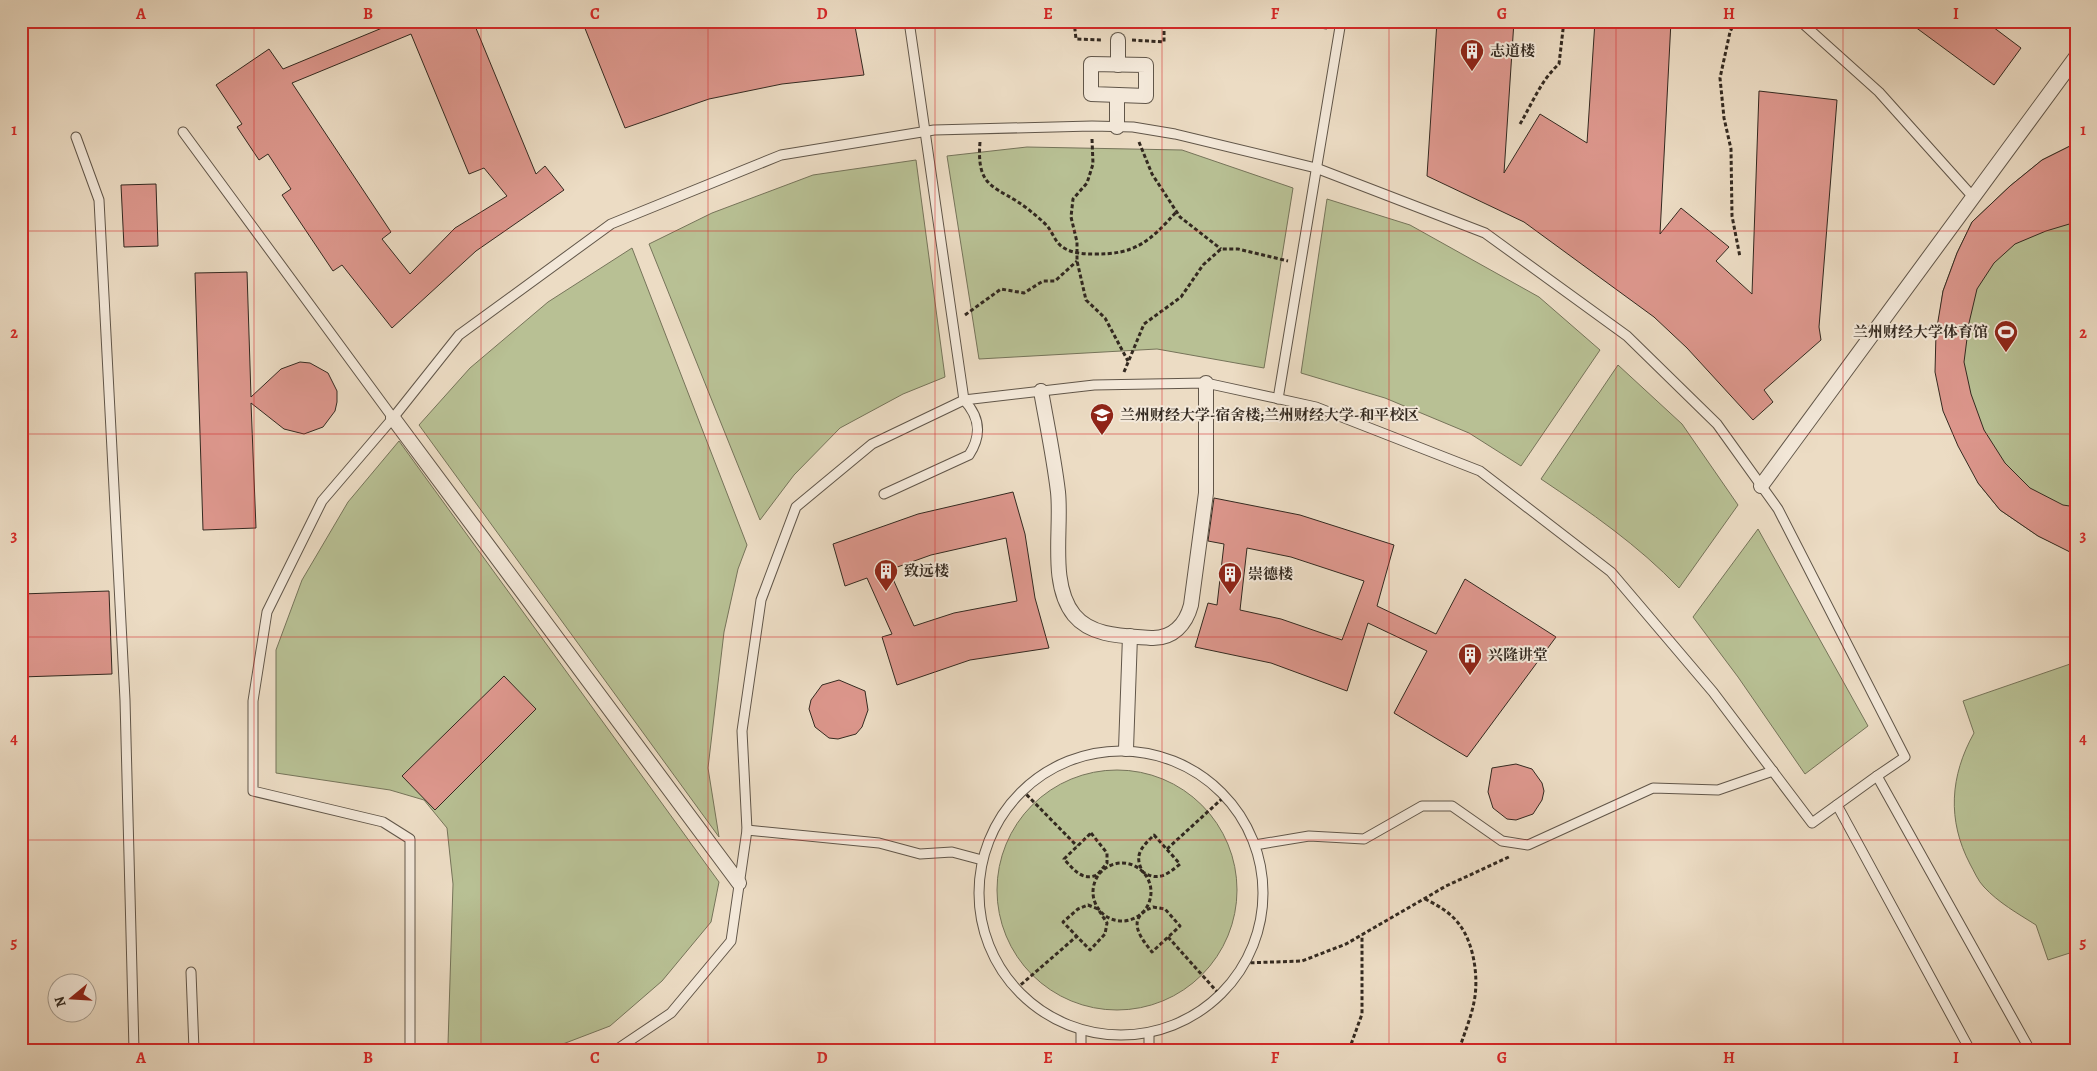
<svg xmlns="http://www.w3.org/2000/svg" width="2097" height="1071" viewBox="0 0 2097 1071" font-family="Alegreya,'Noto Serif SC',serif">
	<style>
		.green { fill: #b8c094; stroke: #76745a }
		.building { fill: #dd978d; stroke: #332920; fill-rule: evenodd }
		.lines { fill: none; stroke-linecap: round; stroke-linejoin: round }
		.service-casing { stroke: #615649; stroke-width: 11 }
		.pedestrian-casing { stroke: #615649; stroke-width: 16 }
		.path { stroke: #332920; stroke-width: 3; stroke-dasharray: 4 2.5; stroke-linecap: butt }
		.service { stroke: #f3e8d9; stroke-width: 9 }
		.pedestrian { stroke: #f3e8d9; stroke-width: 14 }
		.grid { fill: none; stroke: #d62828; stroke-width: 1; stroke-opacity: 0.55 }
		.labels { text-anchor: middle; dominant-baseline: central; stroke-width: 4; stroke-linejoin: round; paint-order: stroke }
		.poi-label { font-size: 15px; font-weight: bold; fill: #332920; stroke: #f3e8d9; text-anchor: start }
		.neatline { fill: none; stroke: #d62828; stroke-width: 2 }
		.grid-label { font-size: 16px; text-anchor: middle; font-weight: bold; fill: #d62828 }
	</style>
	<rect width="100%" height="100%" fill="#ecdcc4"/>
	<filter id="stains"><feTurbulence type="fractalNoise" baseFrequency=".004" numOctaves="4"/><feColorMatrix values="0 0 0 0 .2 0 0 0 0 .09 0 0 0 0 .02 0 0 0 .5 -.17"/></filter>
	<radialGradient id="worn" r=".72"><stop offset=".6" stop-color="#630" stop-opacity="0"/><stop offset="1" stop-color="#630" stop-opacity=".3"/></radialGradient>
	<g class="green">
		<path d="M 2076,143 L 2076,554 L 2038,536 L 2000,510 L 1978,483 L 1937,333 L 1943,291 L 1957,253 L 1972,222 L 2010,186 L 2042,160 Z"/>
		<path d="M 1027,147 L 1182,150 L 1293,188 L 1264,368 L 1157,349 L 979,359 L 947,156 Z"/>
		<path d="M 916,160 L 945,377 L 903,394 L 840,428 L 794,475 L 760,520 L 649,244 L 712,213 L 813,175 Z"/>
		<path d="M 1327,199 L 1410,225 L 1539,297 L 1600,350 L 1521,466 L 1469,433 L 1385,398 L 1301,373 Z"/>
		<path d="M 632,248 L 747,545 L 738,569 L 724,632 L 708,768 L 719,837 L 419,425 L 470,368 L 548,302 Z"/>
		<path d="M 1618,365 L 1682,424 L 1738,505 L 1679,588 C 1638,545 1590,512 1541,479 Z"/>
		<path d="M 399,441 L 719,882 L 711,922 L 662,981 L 610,1026 L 555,1047 L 496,1049 L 448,1044 L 453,884 L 447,828 L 424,800 L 390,790 L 276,773 L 276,650 L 302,580 L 348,502 Z"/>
		<path d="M 1758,529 L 1868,726 L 1805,774 L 1738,677 L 1693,617 Z"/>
		<path d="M 2076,662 L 2076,951 L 2048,960 L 2036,925 C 2017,913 1999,903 1984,887 C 1978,881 1974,871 1970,864 C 1947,820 1950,776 1974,733 L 1963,701 Z"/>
		<circle cx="1117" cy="890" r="120"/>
	</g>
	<g class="building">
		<path d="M 399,21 L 473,21 L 536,174 L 545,166 L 564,190 L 476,251 L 392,328 L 342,265 L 333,271 L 282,195 L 291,189 L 268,154 L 259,160 L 237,127 L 242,124 L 216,85 L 269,49 L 283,69 ZM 411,34 L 469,174 L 484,168 L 507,196 L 455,228 L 410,274 L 382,239 L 391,232 L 292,83 Z"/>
		<path d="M 582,21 L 854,21 L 864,75 L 782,84 L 709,99 L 625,128 Z"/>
		<path d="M 1437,21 L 1514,21 L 1504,173 L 1540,114 L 1587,143 L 1595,21 L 1671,21 L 1660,234 L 1681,208 L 1729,247 L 1716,261 L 1752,294 L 1759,91 L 1837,100 L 1819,327 L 1821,340 L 1764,390 L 1773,402 L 1753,420 L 1687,348 L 1654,317 L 1524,222 L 1427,176 Z"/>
		<path d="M 1907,21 L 1985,21 L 2021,48 L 1994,85 Z"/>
		<path d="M 2076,143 L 2076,222 L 2046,231 L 2015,244 L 1994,263 L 1977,289 L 1969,323 L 1964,362 L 1971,394 L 1984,430 L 2005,463 L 2030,488 L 2063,505 L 2076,507 L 2076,555 L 2038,536 L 2000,510 L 1978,483 L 1958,446 L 1943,411 L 1935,372 L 1936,333 L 1943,291 L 1957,253 L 1972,222 L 2010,186 L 2042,160 Z"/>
		<path d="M 156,184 L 158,246 L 124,247 L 121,185 Z"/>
		<path d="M 247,272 L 251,397 L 281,369 L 300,362 L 310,363 L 328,373 L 337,391 L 337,402 L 335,411 L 323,427 L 304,434 L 284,429 L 251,403 L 256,528 L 203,530 L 195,273 Z"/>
		<path d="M 1013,492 L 1025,534 L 1035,598 L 1049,648 L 970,660 L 897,685 L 882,637 L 892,634 L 867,578 L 845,586 L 833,544 L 918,514 ZM 1006,538 L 1017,601 L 954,613 L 914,626 L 889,570 L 931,555 Z"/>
		<path d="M 1214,498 L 1300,515 L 1394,545 L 1377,606 L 1436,634 L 1465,579 L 1556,637 L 1467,757 L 1394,713 L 1427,651 L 1368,623 L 1347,691 L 1271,663 L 1195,647 L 1208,603 L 1217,605 L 1224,544 L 1208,541 ZM 1247,548 L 1291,557 L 1364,581 L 1342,640 L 1281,619 L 1240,610 Z"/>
		<path d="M 109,591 L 112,674 L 21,677 L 21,594 Z"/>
		<path d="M 504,676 L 536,709 L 435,810 L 402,776 Z"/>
		<path d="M 839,680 L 865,691 L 868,710 L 862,727 L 856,734 L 838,739 L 829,738 L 815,727 L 809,709 L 811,700 L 822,685 Z"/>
		<path d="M 1516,764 L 1532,769 L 1542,783 L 1544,791 L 1542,800 L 1533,814 L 1516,820 L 1507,819 L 1493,808 L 1488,792 L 1492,768 Z"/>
	</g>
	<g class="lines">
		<g class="service-casing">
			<g id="service">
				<path d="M 1800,21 L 1879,92 L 1973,197"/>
				<path d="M 183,132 L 393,418"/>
				<path d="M 76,137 L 99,200 L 125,700 L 134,1050"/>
				<path d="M 1278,399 L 1341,21"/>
				<path d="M 884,494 L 969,455 C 982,435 980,417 964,400 L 909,21"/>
				<circle cx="1121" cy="893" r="142"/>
				<path d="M 1837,805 L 1970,1050"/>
				<path d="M 747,830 L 879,843 L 920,854 L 952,852 L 982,860"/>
				<path d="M 1255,845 L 1309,836 L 1364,839 L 1422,806 L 1452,806 L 1502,841 L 1528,845 L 1653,788 L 1718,790 L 1773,771"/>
				<path d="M 191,972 L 194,1050"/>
				<path d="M 410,1050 L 410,839 L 383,822 L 253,791 L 253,701 L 267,612 L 322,501 L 393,418 L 459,335 L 611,224 L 781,155 L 934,130 L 1092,126 L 1133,127 L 1175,134 L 1316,168 L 1485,233 L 1627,336 L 1717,424 L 1778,509 L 1905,757 L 1877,776 L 2030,1050"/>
				<path d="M 616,1050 L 671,1013 L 731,941 L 747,830 L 742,731 L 761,600 L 796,507 L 872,444 L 964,400 L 1094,385 L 1206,383 L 1316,407 L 1480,471 L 1611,572 L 1713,692 L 1812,823 L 1877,776"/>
				<path d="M 1081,1050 L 1081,1030"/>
				<path d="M 1149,1050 L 1149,1033"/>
			</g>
		</g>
		<g class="pedestrian-casing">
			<g id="pedestrian">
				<path d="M 1091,64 L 1146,65 L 1146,96 L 1091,94 Z"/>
				<path d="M 1118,65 L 1118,40"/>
				<path d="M 1117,127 L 1117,95"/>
				<path d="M 1041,391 C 1047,425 1054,458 1058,492 C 1062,529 1049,584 1074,615 C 1092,637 1125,636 1151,638 C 1173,639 1186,624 1191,605 L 1206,493 L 1206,383"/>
				<path d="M 393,418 L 739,883"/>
				<path d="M 1761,486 L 2076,57"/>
				<path d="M 1126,749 L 1130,636"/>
			</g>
		</g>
		<g class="path">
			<path d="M 1074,21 L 1076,39 L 1103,40"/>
			<path d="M 1285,21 L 1327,28"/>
			<path d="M 1729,21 L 1733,26"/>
			<path d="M 1735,21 L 1730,32 L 1720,78 L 1724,118 L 1731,149 L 1732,216 L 1740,257"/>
			<path d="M 1132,40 L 1164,42 L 1164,21"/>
			<path d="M 1520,124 C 1532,104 1541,80 1559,64 L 1564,21"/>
			<path d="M 1092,139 L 1093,164 L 1087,183 L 1073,199 L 1071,217 L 1077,242 L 1077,261 L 1086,300 L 1105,318 L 1128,361"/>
			<path d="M 980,142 C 976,191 997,185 1028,209 C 1035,215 1043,221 1048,227 C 1052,232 1055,241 1061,246 C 1070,253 1082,254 1093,254 C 1136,255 1150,241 1177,211"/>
			<path d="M 1139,142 L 1152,174 L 1180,217 L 1221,249"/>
			<path d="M 965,315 L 1001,289 L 1024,293 L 1043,281 L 1055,281 L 1077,261"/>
			<path d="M 1124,372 L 1144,324 L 1181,297 L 1203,265 L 1221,249 L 1238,249 L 1288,261"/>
			<path d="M 1022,790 L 1077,846"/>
			<path d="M 1091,833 L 1107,853 L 1107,863 L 1097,875 C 1082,881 1074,870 1064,859 Z"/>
			<path d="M 1154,835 L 1180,864 C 1168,874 1158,882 1143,872 C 1133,855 1142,847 1154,835 Z"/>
			<path d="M 1167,849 L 1225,796"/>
			<circle cx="1122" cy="892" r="29"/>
			<path d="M 1425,899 C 1437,905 1450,912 1459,924 C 1474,943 1479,978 1474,1002 C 1471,1018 1464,1034 1459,1050"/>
			<path d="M 1088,905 L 1098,909 L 1107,923 L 1105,934 L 1090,950 L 1063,922 L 1078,909 Z"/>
			<path d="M 1153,907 L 1165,909 L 1180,926 L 1152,952 C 1140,937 1125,918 1153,907 Z"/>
			<path d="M 1168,937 L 1220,995"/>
			<path d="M 1244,963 L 1302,961 L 1346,944 L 1446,886 L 1511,856"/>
			<path d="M 1016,989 L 1077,936"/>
			<path d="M 1460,1045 L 1469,1050"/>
			<path d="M 1349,1050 L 1362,1014 L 1362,935"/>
		</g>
		<use href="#service" class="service"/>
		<use href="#pedestrian" class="pedestrian"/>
	</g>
	<path class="grid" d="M 254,21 L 254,1050M 481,21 L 481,1050M 708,21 L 708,1050M 935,21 L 935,1050M 1162,21 L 1162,1050M 1389,21 L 1389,1050M 1616,21 L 1616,1050M 1843,21 L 1843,1050M 21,231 L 2076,231M 21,434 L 2076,434M 21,637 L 2076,637M 21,840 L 2076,840"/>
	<defs>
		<g id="building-pin" transform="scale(1.25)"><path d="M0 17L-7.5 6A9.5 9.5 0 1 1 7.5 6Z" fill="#8f2418" stroke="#f3e8d9"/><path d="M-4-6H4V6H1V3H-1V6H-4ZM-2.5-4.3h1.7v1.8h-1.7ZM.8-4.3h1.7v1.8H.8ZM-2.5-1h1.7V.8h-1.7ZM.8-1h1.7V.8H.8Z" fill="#fff"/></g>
		<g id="stadium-pin" transform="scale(1.25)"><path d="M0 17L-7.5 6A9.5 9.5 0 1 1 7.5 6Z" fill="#8f2418" stroke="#f3e8d9"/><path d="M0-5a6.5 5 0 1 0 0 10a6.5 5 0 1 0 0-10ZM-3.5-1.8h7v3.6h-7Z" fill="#fff"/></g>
		<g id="university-pin" transform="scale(1.25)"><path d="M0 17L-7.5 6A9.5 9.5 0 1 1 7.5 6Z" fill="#8f2418" stroke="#f3e8d9"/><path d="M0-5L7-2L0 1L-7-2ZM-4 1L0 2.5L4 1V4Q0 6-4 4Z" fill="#fff"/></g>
	</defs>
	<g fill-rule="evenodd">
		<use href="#building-pin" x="1472" y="51"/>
		<use href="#stadium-pin" x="2006" y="332"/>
		<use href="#university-pin" x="1102" y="415"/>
		<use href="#building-pin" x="886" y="571"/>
		<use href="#building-pin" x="1230" y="574"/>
		<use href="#building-pin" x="1470" y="655"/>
	</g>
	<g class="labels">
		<g class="poi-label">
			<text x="1490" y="51">志道楼</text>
			<text x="1988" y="332" text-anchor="end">兰州财经大学体育馆</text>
			<text x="1120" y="415">兰州财经大学-宿舍楼;兰州财经大学-和平校区</text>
			<text x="904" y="571">致远楼</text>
			<text x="1248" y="574">崇德楼</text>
			<text x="1488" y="655">兴隆讲堂</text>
		</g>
	</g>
	<rect width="2097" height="1071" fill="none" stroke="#ecdcc4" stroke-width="55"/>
	<g transform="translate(72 998) rotate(252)"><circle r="24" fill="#f3e8d9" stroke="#a69c8f"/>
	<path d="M0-4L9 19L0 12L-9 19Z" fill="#8f2418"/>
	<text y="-8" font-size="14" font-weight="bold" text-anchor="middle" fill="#332920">N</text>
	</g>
	<rect x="28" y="28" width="2042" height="1016" class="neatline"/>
	<g class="grid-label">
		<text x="141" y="19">A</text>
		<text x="368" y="19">B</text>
		<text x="595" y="19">C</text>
		<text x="822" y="19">D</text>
		<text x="1048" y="19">E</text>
		<text x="1275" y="19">F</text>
		<text x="1502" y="19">G</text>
		<text x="1729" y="19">H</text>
		<text x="1956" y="19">I</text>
		<text x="14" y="135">1</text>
		<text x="2083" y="135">1</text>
		<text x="14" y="338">2</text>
		<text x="2083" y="338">2</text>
		<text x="14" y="541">3</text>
		<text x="2083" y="541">3</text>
		<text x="14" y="744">4</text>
		<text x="2083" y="744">4</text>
		<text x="14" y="948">5</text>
		<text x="2083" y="948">5</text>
		<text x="141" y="1063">A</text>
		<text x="368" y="1063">B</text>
		<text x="595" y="1063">C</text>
		<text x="822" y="1063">D</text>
		<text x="1048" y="1063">E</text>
		<text x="1275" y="1063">F</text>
		<text x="1502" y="1063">G</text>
		<text x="1729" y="1063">H</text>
		<text x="1956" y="1063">I</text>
	</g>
	<rect width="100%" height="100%" filter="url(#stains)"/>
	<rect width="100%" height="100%" fill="url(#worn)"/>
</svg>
